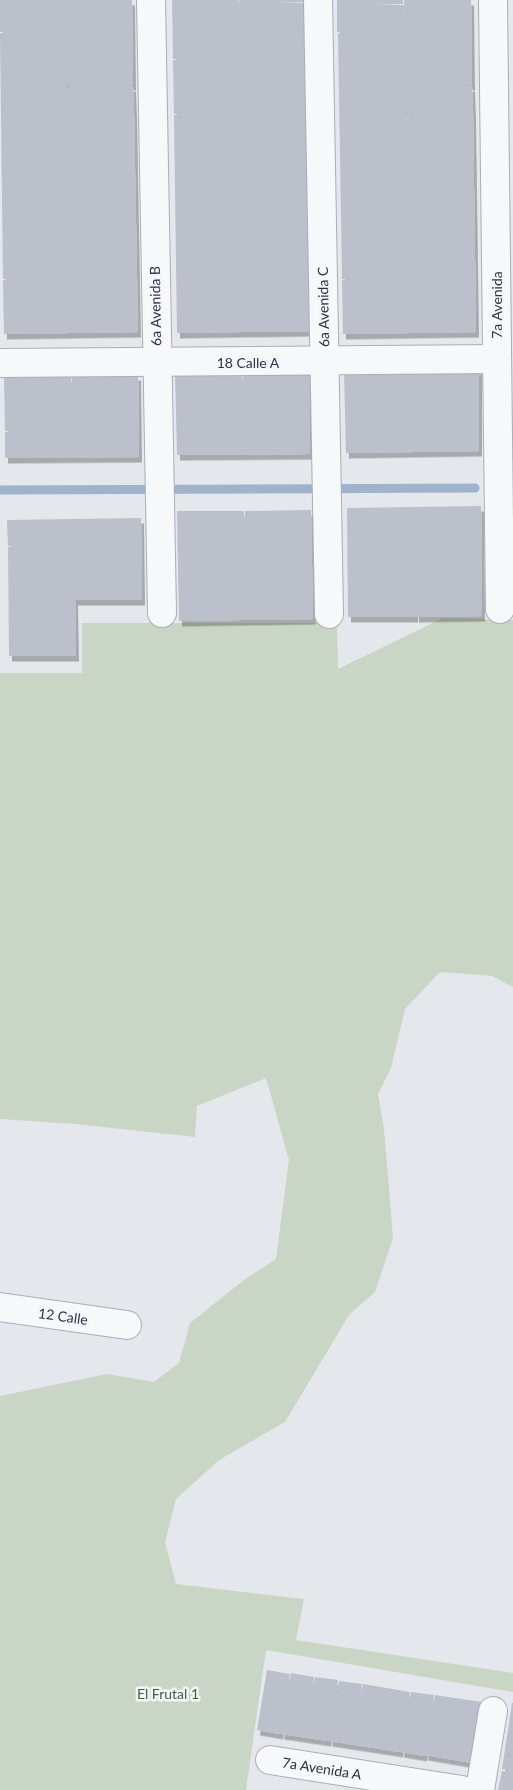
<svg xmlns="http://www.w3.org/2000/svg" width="513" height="1790" viewBox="0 0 513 1790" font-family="Lato,sans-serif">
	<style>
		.green { fill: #c9d6c5 }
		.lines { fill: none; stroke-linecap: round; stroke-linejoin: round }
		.stream { stroke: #9fb4cc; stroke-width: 9 }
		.building { fill: #bbc0ca; fill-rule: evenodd; filter: url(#shadow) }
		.minor-casing { stroke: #a9aeb7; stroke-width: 30 }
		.minor { stroke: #f7f8fa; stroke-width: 28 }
		.labels { text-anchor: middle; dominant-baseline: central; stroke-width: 5; stroke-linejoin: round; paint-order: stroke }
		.street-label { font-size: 14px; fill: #2b3445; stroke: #f4f6f9 }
		.park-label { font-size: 14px; fill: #3f6138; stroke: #f4f6f9 }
	</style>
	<defs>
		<filter id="shadow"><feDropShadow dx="3" dy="5.5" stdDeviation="0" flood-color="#0004"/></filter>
	</defs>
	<rect width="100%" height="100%" fill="#e4e7ec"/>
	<path class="green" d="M 443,618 L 513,620 L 513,987 L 492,976 L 440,972 L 405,1009 L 391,1068 L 378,1094 L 384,1129 L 393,1238 L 375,1292 L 349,1315 L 285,1422 L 219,1460 L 176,1499 L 165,1542 L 176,1584 L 304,1599 L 296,1640 L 513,1673 L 513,1692 L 266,1650 L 246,1790 L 0,1790 L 0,1396 L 107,1374 L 154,1382 L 179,1363 L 190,1323 L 244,1280 L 276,1259 L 289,1160 L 266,1078 L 197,1106 L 195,1137 L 75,1124 L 0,1119 L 0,673 L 82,673 L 82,623 L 337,623 L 338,669 Z"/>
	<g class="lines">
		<path class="stream" d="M 0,490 L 475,488"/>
	</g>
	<g class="building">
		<path d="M 0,0 L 132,0 L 133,85 L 66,86 L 66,101 L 67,87 L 133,86 L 134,113 L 67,114 L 134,113 L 138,332 L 4,334 L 3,280 L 70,279 L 3,279 L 0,33 L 28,32 L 0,32 ZM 68,127 L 69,169 L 37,170 L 68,169 Z"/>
		<path d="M 172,0 L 238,0 L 238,4 L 239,0 L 305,0 L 306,2 L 276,2 L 306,3 L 310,249 L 279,250 L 310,250 L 310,276 L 243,278 L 310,277 L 311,331 L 177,333 L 174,115 L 203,114 L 174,114 L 173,60 L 202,59 L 173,59 Z"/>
		<path d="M 337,0 L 403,0 L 403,4 L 373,4 L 403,5 L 404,32 L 404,0 L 471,0 L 472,85 L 405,86 L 472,86 L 473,113 L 406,113 L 405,99 L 405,114 L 473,113 L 476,332 L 343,334 L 342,280 L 409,278 L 342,279 L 338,33 L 368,32 L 337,32 Z"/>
		<path d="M 479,369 L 479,451 L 346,453 L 344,371 Z"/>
		<path d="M 310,372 L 310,454 L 177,455 L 175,374 L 242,373 L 243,414 L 243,373 Z"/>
		<path d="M 138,375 L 139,457 L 5,458 L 5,432 L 35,430 L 5,431 L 4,376 L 71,376 L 72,390 L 72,376 Z"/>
		<path d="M 481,506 L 482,616 L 416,617 L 415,589 L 415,617 L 348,617 L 347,508 Z"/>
		<path d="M 311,510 L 313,619 L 179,621 L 177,511 L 244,511 L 245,552 L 245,511 Z"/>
		<path d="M 141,518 L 142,600 L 75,600 L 76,656 L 9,656 L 8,547 L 37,546 L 8,546 L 7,520 Z"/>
		<path d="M 267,1670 L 290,1674 L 280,1734 L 257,1730 Z"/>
		<path d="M 291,1673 L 314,1677 L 313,1691 L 315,1677 L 338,1680 L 328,1741 L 281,1734 Z"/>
		<path d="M 339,1681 L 362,1684 L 358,1711 L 363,1684 L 410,1692 L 400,1752 L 329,1741 Z"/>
		<path d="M 411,1692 L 434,1695 L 424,1756 L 401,1752 Z"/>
		<path d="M 435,1695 L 482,1702 L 472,1763 L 425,1755 Z"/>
		<path d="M 512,1703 L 513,1703 L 513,1771 L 502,1769 Z"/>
		<path d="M 502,1771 L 513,1772 L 513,1790 L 498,1790 Z"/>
	</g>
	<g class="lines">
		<g class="minor-casing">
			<g id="minor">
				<path d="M 151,0 L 162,613"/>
				<path d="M 318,0 L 329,614"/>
				<path d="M 493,0 L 500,609"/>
				<path d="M 0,363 L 496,359"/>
				<path d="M 0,1307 L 127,1325"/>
				<path d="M 270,1760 L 462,1790"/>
				<path d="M 480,1790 L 493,1711"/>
			</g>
		</g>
		<use href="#minor" class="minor"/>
	</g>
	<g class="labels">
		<g class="street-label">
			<text transform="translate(496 305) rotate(-90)">7a Avenida</text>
			<text transform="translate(155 306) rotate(-91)">6a Avenida B</text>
			<text transform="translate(323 307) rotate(-91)">6a Avenida C</text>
			<text x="248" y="362">18 Calle A</text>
			<text transform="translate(63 1316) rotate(8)">12 Calle</text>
			<text transform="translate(322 1768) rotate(9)">7a Avenida A</text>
		</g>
		<g class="park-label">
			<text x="168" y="1693">El Frutal 1</text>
		</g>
	</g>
</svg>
